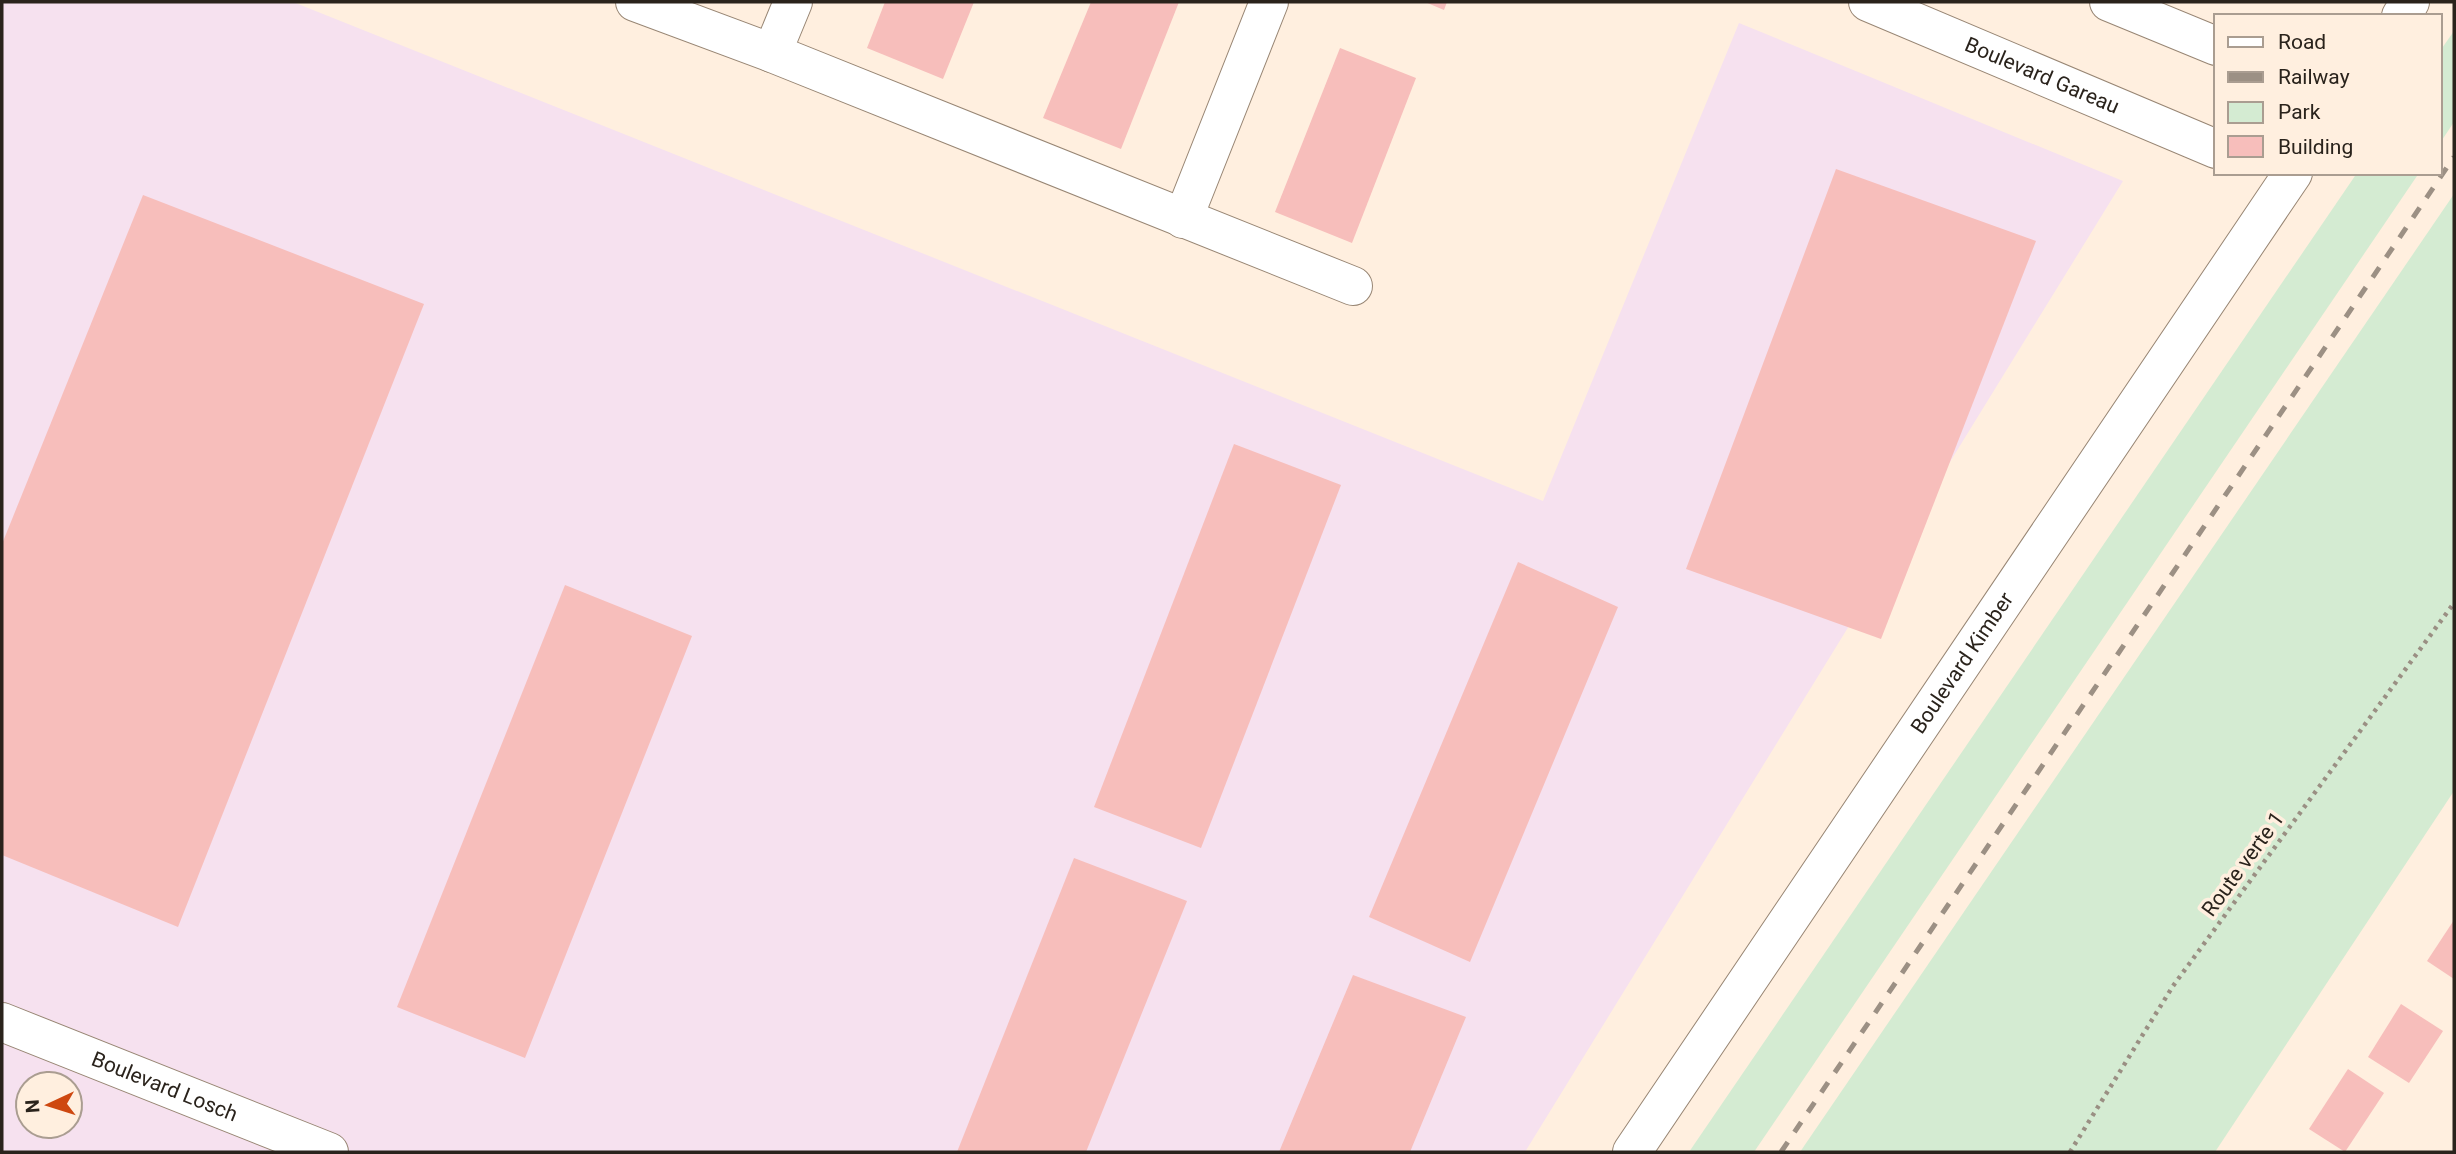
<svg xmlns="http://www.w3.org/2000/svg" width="2456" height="1154" viewBox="0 0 2456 1154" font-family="Roboto,sans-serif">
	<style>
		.industrial { fill: #f6e1ef; fill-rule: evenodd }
		.green { fill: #d4ebd2 }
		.building { fill: #f7bebb }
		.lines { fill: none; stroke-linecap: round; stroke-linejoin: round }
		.street-casing { stroke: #988674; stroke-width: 40 }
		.secondary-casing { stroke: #988674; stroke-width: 40 }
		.path { stroke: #9a8f83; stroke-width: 4.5; stroke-dasharray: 3.5 5; stroke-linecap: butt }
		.street { stroke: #fff; stroke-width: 38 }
		.secondary { stroke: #fff; stroke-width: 38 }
		.rail { stroke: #9c9084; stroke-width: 5; stroke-dasharray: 12 12; stroke-linecap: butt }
		.labels { text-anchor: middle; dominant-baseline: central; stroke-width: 7; stroke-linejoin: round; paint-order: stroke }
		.street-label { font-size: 21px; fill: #2a231c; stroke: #ffefdf }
	</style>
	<rect width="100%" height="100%" fill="#ffefdf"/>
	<path class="industrial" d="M 2,2 L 293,2 L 1543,501 L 1739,23 L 2123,181 L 1525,1152 L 2,1152 ZM 28,1084 L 70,1084 L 70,1126 L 28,1126 Z"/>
	<g class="green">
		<path d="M 2454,31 L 2454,122 L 2440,143 L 2440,51 Z"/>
		<path d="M 2357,173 L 2419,173 L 1754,1152 L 1689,1152 Z"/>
		<path d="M 2454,194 L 2454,791 L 2215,1152 L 1800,1152 Z"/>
	</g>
	<g class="building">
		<path d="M 885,2 L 974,2 L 943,79 L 867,48 Z"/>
		<path d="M 1091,2 L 1179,2 L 1121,149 L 1043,118 Z"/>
		<path d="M 1425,2 L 1447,2 L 1444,10 Z"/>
		<path d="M 1340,48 L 1416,78 L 1352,243 L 1275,212 Z"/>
		<path d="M 1836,169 L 2036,241 L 1881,639 L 1686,569 Z"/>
		<path d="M 143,195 L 424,304 L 178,927 L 2,855 L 2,544 Z"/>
		<path d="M 1234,444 L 1341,485 L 1201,848 L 1094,807 Z"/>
		<path d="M 1518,562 L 1618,607 L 1470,962 L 1369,917 Z"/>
		<path d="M 565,585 L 692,636 L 525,1058 L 397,1007 Z"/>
		<path d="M 1074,858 L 1187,901 L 1086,1152 L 957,1152 Z"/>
		<path d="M 2454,920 L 2454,979 L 2427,961 Z"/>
		<path d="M 1353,975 L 1466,1017 L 1410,1152 L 1279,1152 Z"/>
		<path d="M 2401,1004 L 2443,1031 L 2409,1083 L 2368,1057 Z"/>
		<path d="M 2348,1069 L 2384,1093 L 2345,1152 L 2309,1129 Z"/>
	</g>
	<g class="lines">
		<g class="street-casing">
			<g id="street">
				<path d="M 635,2 L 772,53 L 1353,286"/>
				<path d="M 772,53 L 793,2"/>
				<path d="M 1183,219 L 1269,2"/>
				<path id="s1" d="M 2,1022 L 329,1152"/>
			</g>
		</g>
		<g class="secondary-casing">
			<g id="secondary">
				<path id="s2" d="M 1868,2 L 2216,149"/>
				<path d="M 2109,2 L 2216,46"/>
				<path d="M 2401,16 L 2410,2"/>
				<path id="s3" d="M 1632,1152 L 2293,173"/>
			</g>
		</g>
		<path class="path" d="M 2070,1152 L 2173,986 L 2454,603"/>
		<use href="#street" class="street"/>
		<use href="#secondary" class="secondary"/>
		<path class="rail" d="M 1781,1152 L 2454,157"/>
	</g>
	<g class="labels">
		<g class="street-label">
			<text stroke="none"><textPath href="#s2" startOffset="189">Boulevard Gareau</textPath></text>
			<text stroke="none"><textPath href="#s3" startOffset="590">Boulevard Kimber</textPath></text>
			<text transform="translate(2243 864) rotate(-54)">Route verte 1</text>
			<text stroke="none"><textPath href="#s1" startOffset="175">Boulevard Losch</textPath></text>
		</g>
	</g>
	<rect width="2456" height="1154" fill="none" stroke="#2a231c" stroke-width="7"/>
	<rect x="2214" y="14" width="228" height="161" fill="#ffefdf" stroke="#aa9d91" stroke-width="2"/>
	<rect x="2228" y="37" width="35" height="10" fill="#ffffff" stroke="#aa9d91" stroke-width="2"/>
	<text x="2278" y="49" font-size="21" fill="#2a231c">Road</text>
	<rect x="2228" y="72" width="35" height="10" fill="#9c9084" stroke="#aa9d91" stroke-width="2"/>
	<text x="2278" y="84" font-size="21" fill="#2a231c">Railway</text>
	<rect x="2228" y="102" width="35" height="21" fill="#d4ebd2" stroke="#aa9d91" stroke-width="2"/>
	<text x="2278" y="119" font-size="21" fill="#2a231c">Park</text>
	<rect x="2228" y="136" width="35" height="21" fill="#f7bebb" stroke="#aa9d91" stroke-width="2"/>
	<text x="2278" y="154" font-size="21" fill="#2a231c">Building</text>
	<g transform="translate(49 1105) rotate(266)"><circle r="33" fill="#ffefdf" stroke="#aa9d91" stroke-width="2"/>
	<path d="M0-5L12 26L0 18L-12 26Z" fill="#ce4810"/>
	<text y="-10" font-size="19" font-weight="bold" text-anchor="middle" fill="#2a231c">N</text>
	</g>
</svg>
